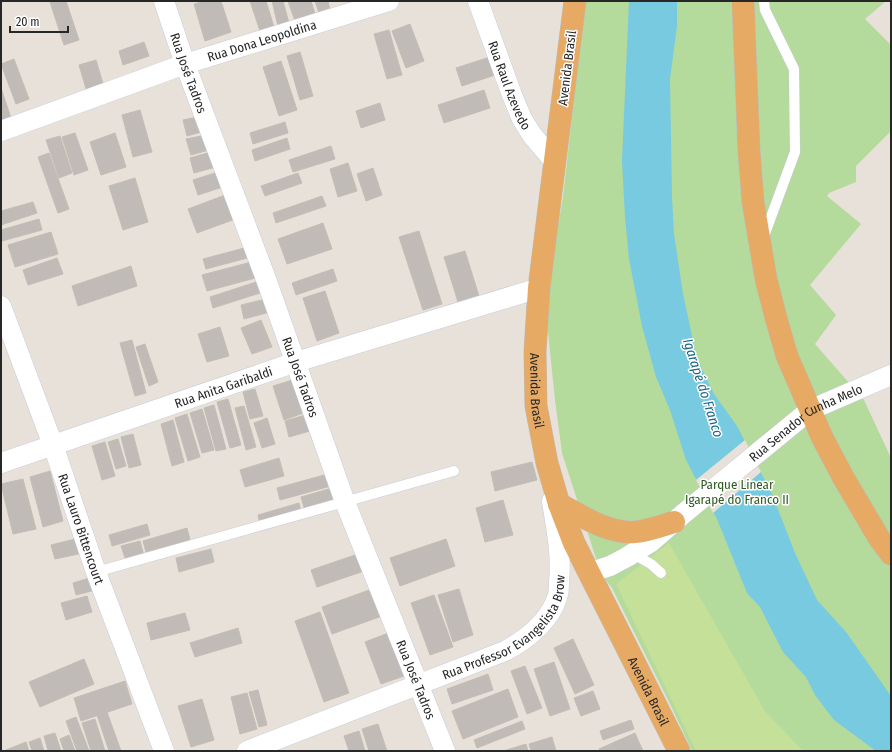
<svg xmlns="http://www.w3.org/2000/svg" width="892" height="752" viewBox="0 0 892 752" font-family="'Fira Sans Condensed',sans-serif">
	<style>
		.green { fill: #b4da9c }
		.pitch { fill: #c5e098 }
		.water { fill: #77cae0 }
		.pier { fill: #e8e1da }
		.building { fill: #c1bbb7; stroke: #c3bdb4 }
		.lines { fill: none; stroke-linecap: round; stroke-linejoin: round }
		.service-casing { stroke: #c9ccd8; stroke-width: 11 }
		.minor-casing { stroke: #c9ccd8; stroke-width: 21 }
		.trunk-casing { stroke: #bebebe; stroke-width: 23 }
		.service { stroke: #fff; stroke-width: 10 }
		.minor { stroke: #fff; stroke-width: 20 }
		.trunk { stroke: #e6aa64; stroke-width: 22 }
		.labels { text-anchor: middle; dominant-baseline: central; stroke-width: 3; stroke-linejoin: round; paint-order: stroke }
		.street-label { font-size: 13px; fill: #272727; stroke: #fff }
		.park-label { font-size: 13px; fill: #305b20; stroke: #fff }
		.water-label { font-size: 14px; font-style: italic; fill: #1b6888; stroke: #fff }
	</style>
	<rect width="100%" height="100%" fill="#e8e1da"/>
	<path class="green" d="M 585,1 L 886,1 L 865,19 L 891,45 L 891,131 L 856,166 L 856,182 L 829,193 L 827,196 L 861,224 L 810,285 L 836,315 L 815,344 L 864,400 L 891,458 L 891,751 L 692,751 L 671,706 L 612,588 L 601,574 L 562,453 L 555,400 L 545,303 L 563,197 Z"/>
	<path class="pitch" d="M 669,543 L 765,711 L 803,751 L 696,751 L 616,584 Z"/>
	<path class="water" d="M 629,1 L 677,1 L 677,26 L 670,79 L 672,197 L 674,234 L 683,294 L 697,359 L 714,394 L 737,426 L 772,494 L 795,553 L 817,600 L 846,632 L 891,696 L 891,751 L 876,751 L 834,720 L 815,695 L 806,677 L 783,652 L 760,607 L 747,593 L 717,519 L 686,460 L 670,410 L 656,377 L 642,326 L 629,259 L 625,217 L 622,161 Z"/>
	<path class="pier" d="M 745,440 L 761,472 L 713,513 L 696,480 Z"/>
	<g class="building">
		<path d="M 54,1 L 66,1 L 79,40 L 64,45 L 50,2 Z"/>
		<path d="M 205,1 L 221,1 L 231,32 L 205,41 L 194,4 Z"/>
		<path d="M 250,1 L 266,1 L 274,27 L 260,31 Z"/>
		<path d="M 272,1 L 283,1 L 289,23 L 278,26 Z"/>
		<path d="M 288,1 L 311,1 L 315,14 L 295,21 Z"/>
		<path d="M 315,1 L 328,1 L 330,10 L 319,13 Z"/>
		<path d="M 410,24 L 424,61 L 406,68 L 392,31 Z"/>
		<path d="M 389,30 L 402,75 L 387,79 L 374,34 Z"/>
		<path d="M 144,42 L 149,56 L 123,65 L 119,51 Z"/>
		<path d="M 300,52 L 313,96 L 300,100 L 287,56 Z"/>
		<path d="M 493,56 L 498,74 L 462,86 L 456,68 Z"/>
		<path d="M 14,59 L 29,99 L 16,104 L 1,64 Z"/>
		<path d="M 96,60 L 104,87 L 87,92 L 79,65 Z"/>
		<path d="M 281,61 L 297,110 L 279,116 L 263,67 Z"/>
		<path d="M 1,88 L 11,118 L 1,121 Z"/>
		<path d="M 484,90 L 490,108 L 444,123 L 438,105 Z"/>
		<path d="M 380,103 L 385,120 L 361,128 L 356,111 Z"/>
		<path d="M 140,110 L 152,152 L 133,157 L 122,115 Z"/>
		<path d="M 207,115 L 212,129 L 187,136 L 183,120 Z"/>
		<path d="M 285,122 L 288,133 L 253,144 L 250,133 Z"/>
		<path d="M 75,133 L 88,170 L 74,175 L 62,137 Z"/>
		<path d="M 115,133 L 126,167 L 101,175 L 90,142 Z"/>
		<path d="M 211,134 L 216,148 L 191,155 L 186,139 Z"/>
		<path d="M 60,136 L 72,173 L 59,178 L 46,140 Z"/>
		<path d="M 287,138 L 290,149 L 255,161 L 252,150 Z"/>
		<path d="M 331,146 L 335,159 L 293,172 L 289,160 Z"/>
		<path d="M 218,150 L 223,165 L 194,173 L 190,158 Z"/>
		<path d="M 49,153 L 69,209 L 58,213 L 38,157 Z"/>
		<path d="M 348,163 L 357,191 L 338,197 L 330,169 Z"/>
		<path d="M 373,168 L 382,195 L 366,201 L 357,174 Z"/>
		<path d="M 221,171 L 226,186 L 198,195 L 193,180 Z"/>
		<path d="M 298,173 L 302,183 L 265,196 L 261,186 Z"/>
		<path d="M 135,178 L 148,222 L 123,230 L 109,186 Z"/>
		<path d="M 228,194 L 238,218 L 197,233 L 188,209 Z"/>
		<path d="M 322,196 L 326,206 L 276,223 L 273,213 Z"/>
		<path d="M 33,202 L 37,213 L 1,225 L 1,211 Z"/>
		<path d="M 39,219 L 42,230 L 2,241 L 1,230 Z"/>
		<path d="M 323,223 L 332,249 L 287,264 L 278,239 Z"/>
		<path d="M 419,231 L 442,304 L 423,310 L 399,237 Z"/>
		<path d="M 51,232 L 58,254 L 15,267 L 8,245 Z"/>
		<path d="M 248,247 L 251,257 L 206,269 L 203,259 Z"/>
		<path d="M 465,251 L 479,296 L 458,302 L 444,257 Z"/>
		<path d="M 57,258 L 63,274 L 28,285 L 23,270 Z"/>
		<path d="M 255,261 L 259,277 L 207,291 L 202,275 Z"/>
		<path d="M 131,266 L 137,286 L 78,306 L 72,286 Z"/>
		<path d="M 333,269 L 337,281 L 296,295 L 292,283 Z"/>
		<path d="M 256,282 L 260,293 L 213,308 L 210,297 Z"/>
		<path d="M 325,291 L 339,333 L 317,341 L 303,298 Z"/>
		<path d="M 270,298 L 274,311 L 244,319 L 241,305 Z"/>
		<path d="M 261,320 L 272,347 L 252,354 L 241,328 Z"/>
		<path d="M 220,327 L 229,356 L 207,362 L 198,334 Z"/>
		<path d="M 132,340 L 146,393 L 135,396 L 120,343 Z"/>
		<path d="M 145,344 L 158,382 L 149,386 L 136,347 Z"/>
		<path d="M 299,378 L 309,411 L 284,420 L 273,386 Z"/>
		<path d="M 255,389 L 263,416 L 250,419 L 243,392 Z"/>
		<path d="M 228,399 L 241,445 L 230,448 L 217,402 Z"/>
		<path d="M 214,405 L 226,449 L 216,451 L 204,408 Z"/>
		<path d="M 244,406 L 256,447 L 246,450 L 235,408 Z"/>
		<path d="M 202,409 L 214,450 L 202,453 L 190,413 Z"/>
		<path d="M 312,413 L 317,429 L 289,437 L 285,421 Z"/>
		<path d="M 187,414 L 200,457 L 188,461 L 175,418 Z"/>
		<path d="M 267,418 L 275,444 L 262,448 L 254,423 Z"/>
		<path d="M 173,420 L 184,462 L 172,466 L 161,424 Z"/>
		<path d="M 133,434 L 141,465 L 129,468 L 121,437 Z"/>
		<path d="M 118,439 L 126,466 L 116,469 L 108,442 Z"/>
		<path d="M 105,442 L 115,476 L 102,480 L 92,446 Z"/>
		<path d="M 279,458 L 284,476 L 245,487 L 240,470 Z"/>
		<path d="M 532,462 L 537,480 L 495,491 L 491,472 Z"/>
		<path d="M 50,471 L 63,521 L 43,527 L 30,477 Z"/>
		<path d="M 328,474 L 331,486 L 280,500 L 277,488 Z"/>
		<path d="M 23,479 L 36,529 L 13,534 L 1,484 Z"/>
		<path d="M 332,488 L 336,502 L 305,511 L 301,497 Z"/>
		<path d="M 503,500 L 513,535 L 485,542 L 476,508 Z"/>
		<path d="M 299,503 L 301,512 L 260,525 L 258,515 Z"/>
		<path d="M 147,524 L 150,535 L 112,546 L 109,535 Z"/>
		<path d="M 187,528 L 190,540 L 146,552 L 143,541 Z"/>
		<path d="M 79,538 L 83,553 L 55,559 L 51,545 Z"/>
		<path d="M 446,539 L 455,566 L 400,586 L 390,558 Z"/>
		<path d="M 140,541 L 144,556 L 126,561 L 121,546 Z"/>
		<path d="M 211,549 L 214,562 L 179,572 L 176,558 Z"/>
		<path d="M 361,553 L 367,570 L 317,587 L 311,570 Z"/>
		<path d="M 96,576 L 99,589 L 76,595 L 73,583 Z"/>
		<path d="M 372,589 L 382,616 L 332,634 L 322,607 Z"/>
		<path d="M 459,589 L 473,635 L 453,642 L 438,595 Z"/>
		<path d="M 434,595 L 453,647 L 430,655 L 411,603 Z"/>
		<path d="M 87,596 L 92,612 L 66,620 L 61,603 Z"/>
		<path d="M 320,612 L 349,693 L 324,702 L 295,621 Z"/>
		<path d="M 185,613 L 190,630 L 151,640 L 147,623 Z"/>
		<path d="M 238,628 L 242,643 L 195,657 L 190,643 Z"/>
		<path d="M 391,632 L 407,675 L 381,684 L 365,642 Z"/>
		<path d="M 573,639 L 594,685 L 575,694 L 554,648 Z"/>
		<path d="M 84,659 L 94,684 L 40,707 L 29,682 Z"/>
		<path d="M 554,662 L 570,709 L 550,716 L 534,669 Z"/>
		<path d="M 525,666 L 542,708 L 527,714 L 511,671 Z"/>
		<path d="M 488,674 L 493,690 L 452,704 L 447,689 Z"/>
		<path d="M 125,681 L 132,704 L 81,721 L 74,698 Z"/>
		<path d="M 508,689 L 518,717 L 463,739 L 452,711 Z"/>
		<path d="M 258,690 L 267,725 L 259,727 L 249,692 Z"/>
		<path d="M 593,691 L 600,709 L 581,716 L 574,698 Z"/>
		<path d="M 247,693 L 257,729 L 240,734 L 231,697 Z"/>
		<path d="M 202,699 L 214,740 L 191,747 L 178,706 Z"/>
		<path d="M 107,712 L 121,751 L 109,751 L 97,715 Z"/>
		<path d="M 76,717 L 89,751 L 77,751 L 66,721 Z"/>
		<path d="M 95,719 L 105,751 L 91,751 L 82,723 Z"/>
		<path d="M 631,720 L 634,729 L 603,740 L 600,731 Z"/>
		<path d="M 522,721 L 525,729 L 477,748 L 474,740 Z"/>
		<path d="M 378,724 L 387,751 L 369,751 L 362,729 Z"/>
		<path d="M 359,731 L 365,751 L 349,751 L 344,736 Z"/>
		<path d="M 55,733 L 61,751 L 48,751 L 44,736 Z"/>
		<path d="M 635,733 L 643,751 L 600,751 L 599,749 Z"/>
		<path d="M 69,735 L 75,751 L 64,751 L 60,739 Z"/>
		<path d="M 552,737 L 556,751 L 531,751 L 529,744 Z"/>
		<path d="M 40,738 L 44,751 L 32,751 L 29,742 Z"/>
		<path d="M 26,742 L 29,751 L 7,751 L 6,750 Z"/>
		<path d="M 526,744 L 528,751 L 503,751 Z"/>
	</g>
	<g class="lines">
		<g class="service-casing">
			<g id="service">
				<path d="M 764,236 L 795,152 L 794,69 L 765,10 L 764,1"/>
				<path d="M 633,554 L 651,564 L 661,573"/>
				<path d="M 96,572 L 454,471"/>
			</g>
		</g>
		<g class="minor-casing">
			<g id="minor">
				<path id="s1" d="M 164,1 L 185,64 L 266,279 L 345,502 L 445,751"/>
				<path id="s2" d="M 478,1 L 512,95 L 522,119 L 532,135 L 555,162"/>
				<path id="s3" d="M 1,131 L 185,64 L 389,1"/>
				<path id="s4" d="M 1,306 L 53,445 L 96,572 L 164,751"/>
				<path id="s5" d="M 1,463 L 296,362 L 539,288"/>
				<path id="s6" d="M 588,573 L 610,566 L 627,557 L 651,542 L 683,514 L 810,410 L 891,375"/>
				<path id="s7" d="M 247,751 L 505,651 C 527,639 549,622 557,598 C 559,593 559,587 559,582 C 562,555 556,528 552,501"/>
			</g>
		</g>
		<g class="trunk-casing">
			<g id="trunk">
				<path id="s8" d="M 575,1 L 539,288 L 535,352 L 536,406 L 547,463 L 559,504 L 574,543 L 679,751"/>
				<path d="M 743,1 L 749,151 L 753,202 L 766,279 L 776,318 L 787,356 L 822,437 L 843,477 L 879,538 L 891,554"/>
				<path d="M 559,504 C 582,516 608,534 635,532 C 648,531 661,526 674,522"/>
			</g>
		</g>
		<use href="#service" class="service"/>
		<use href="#minor" class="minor"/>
		<use href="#trunk" class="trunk"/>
	</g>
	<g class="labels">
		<g class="street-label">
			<text stroke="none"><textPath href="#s3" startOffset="276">Rua Dona Leopoldina</textPath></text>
			<text transform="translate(567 68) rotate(-83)">Avenida Brasil</text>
			<text stroke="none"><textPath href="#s1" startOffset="76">Rua José Tadros</textPath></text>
			<text stroke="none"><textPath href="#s2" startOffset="90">Rua Raul Azevedo</textPath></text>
			<text stroke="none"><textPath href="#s1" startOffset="400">Rua José Tadros</textPath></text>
			<text stroke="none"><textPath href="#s5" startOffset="235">Rua Anita Garibaldi</textPath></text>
			<text stroke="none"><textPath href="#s8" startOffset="392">Avenida Brasil</textPath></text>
			<text stroke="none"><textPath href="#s6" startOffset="267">Rua Senador Cunha Melo</textPath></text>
			<text stroke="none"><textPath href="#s4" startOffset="237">Rua Lauro Bittencourt</textPath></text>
			<text stroke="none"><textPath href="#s7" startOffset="293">Rua Professor Evangelista Brow</textPath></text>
			<text stroke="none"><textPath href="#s1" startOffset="724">Rua José Tadros</textPath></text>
			<text stroke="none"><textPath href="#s8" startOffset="716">Avenida Brasil</textPath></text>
		</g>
		<g class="park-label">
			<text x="737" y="484">Parque Linear<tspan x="737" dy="15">Igarapé do Franco II</tspan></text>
		</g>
		<g class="water-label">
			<text transform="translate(703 388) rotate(72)">Igarapé do Franco</text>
		</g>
	</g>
	<rect width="892" height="752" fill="none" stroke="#272727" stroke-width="4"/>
	<path d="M10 26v6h58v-6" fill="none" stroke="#272727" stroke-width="2"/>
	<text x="16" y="26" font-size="12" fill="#272727" stroke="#ffffff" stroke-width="3" paint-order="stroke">20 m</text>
</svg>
